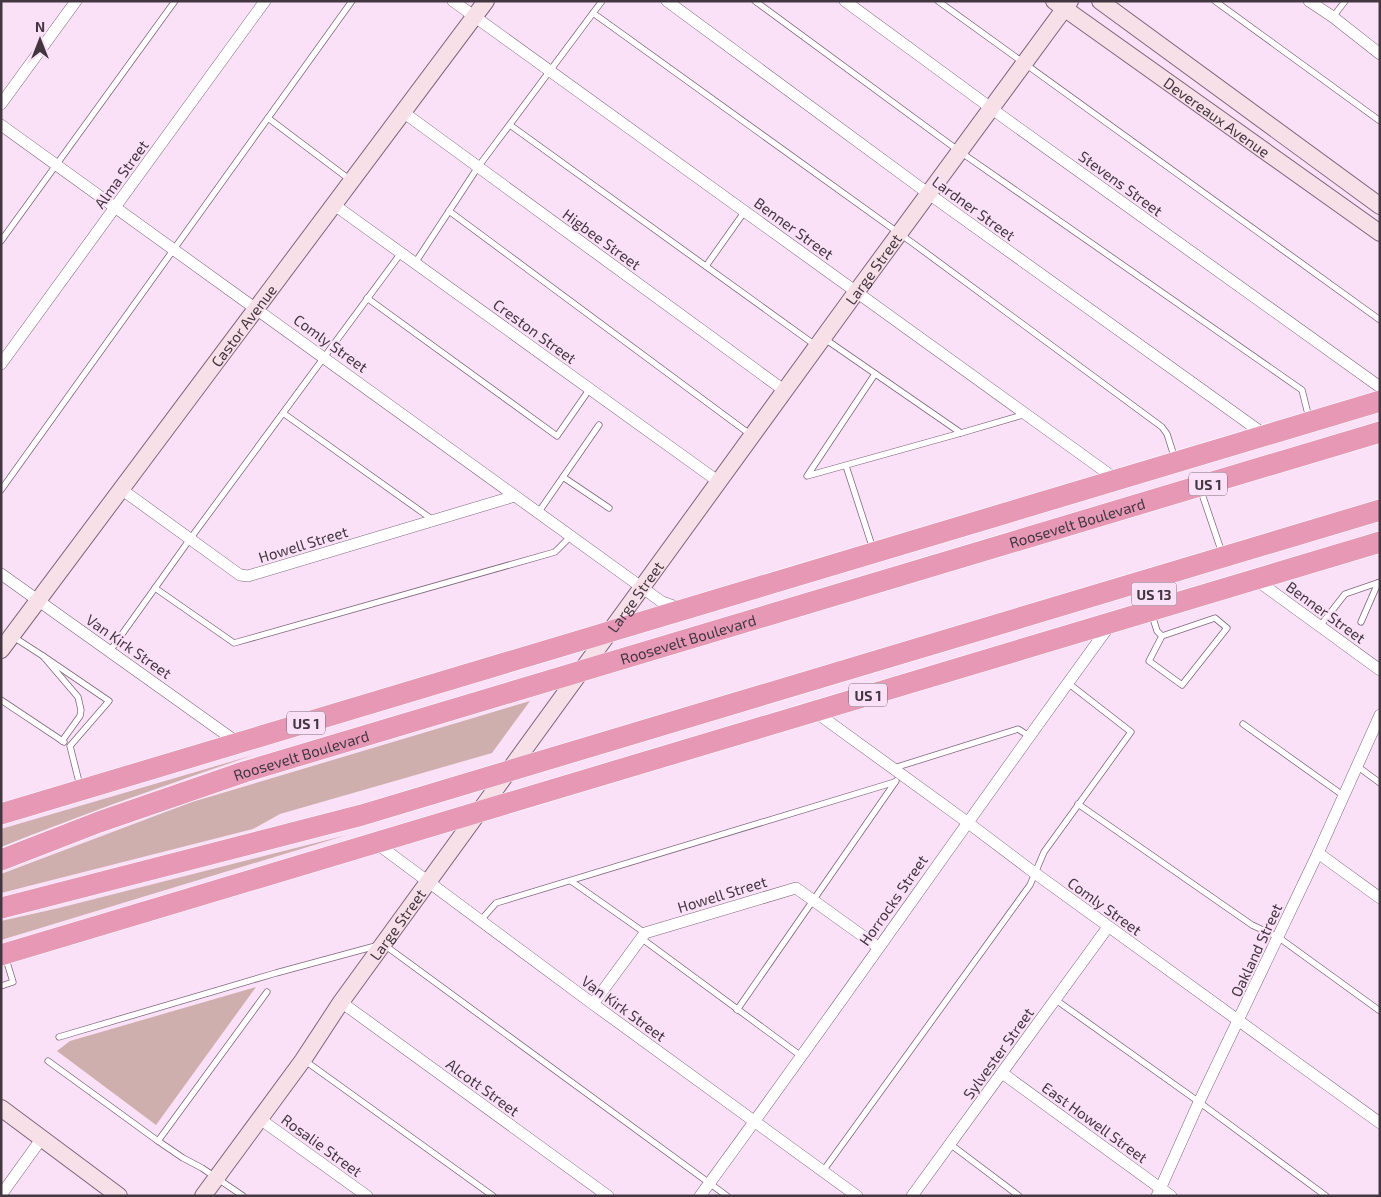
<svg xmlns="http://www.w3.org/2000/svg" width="1381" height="1197" viewBox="0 0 1381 1197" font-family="'Exo 2',sans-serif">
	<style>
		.green { fill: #cfafad }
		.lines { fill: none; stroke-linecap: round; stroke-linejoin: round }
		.lane-casing { stroke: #7e677b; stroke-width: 7 }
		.street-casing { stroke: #7e677b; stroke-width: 12 }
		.secondary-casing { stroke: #7e677b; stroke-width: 18 }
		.highway-casing { stroke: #fff; stroke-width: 22 }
		.lane { stroke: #fff; stroke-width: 5.5 }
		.street { stroke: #fff; stroke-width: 11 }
		.secondary { stroke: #f8e0e9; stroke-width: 16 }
		.highway { stroke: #e698b5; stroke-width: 21 }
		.labels { text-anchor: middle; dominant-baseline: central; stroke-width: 4; stroke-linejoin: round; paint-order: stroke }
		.shield { fill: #fbe1f8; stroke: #7a6a77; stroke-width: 1 }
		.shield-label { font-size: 14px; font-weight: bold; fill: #423740 }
		.street-label { font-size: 15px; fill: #423740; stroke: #fbe1f8 }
	</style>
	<rect width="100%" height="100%" fill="#fbe1f8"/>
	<g class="green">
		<path d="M 530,701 L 492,753 L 280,814 L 253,829 L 1,893 L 1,874 L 192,802 Z"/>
		<path d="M 257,754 C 171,783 86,813 1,847 L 1,829 Z"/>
		<path d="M 347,835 L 1,940 L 1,921 L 59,908 Z"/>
		<path d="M 256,987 L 156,1125 L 57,1051 L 70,1041 Z"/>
	</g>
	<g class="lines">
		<g class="lane-casing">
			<g id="lane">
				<path d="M 755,1 L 959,151 L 1302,390 L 1309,418"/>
				<path d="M 938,1 L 1380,320"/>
				<path d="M 1215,1 L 1380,121"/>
				<path d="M 593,13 L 914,244 L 1162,427 L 1167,434 L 1175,459"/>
				<path d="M 1333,17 L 1345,1"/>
				<path d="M 268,118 L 349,179"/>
				<path d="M 510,125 L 815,345"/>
				<path d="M 449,211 L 751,435"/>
				<path d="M 1,241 L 175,1"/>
				<path d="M 415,263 L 478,167 L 602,1"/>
				<path d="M 706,266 L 745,211"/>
				<path d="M 367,298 L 557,436 L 589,390"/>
				<path d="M 825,339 L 961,433 L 1026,414"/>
				<path d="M 875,374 L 807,476 L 961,433"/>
				<path d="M 283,413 L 433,520"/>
				<path d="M 846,466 L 873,549"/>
				<path d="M 563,477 L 609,508"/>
				<path d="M 1,490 L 352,1"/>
				<path d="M 1201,491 L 1222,553"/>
				<path d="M 538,513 L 599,425"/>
				<path d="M 155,588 L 234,643 L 555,552 L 571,536"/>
				<path d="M 1152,615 L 1157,631 L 1162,636 L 1149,661 L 1182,685 L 1227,628 L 1215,618 L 1162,636"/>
				<path d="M 1361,622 L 1378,583"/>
				<path d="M 1320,626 L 1345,594 L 1380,582"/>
				<path d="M 12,636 L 43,656 L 78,697 L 81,710 L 80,716 L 62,741"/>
				<path d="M 110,651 L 190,539 L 401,253"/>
				<path d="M 43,656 L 109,701 L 70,746 L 80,786"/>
				<path d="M 1,700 L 64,742"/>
				<path d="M 1243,724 L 1344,796"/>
				<path d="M 1357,766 L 1380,783"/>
				<path d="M 894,768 L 1018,729 L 1029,736"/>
				<path d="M 1078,804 L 1252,925 L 1278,937 L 1380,1011"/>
				<path d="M 571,881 L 645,933"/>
				<path d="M 481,920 L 496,903 L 895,782"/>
				<path d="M 641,938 L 801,1056"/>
				<path d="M 1,986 L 13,982 L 6,959"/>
				<path d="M 1056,1000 L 1199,1102 L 1326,1196"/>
				<path d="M 737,1010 L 896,781"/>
				<path d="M 59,1037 L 276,973 L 383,944 L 727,1196"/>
				<path d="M 304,1060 L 493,1196"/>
				<path d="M 48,1061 L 158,1141 L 183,1158 L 202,1168 L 243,1196"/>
				<path d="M 158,1141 L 267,992"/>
				<path d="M 950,1144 L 1019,1196"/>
				<path d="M 823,1171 L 1030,885 L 1044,852 L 1131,732 L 1068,683"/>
			</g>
		</g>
		<g class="street-casing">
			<g id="street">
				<path d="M 453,1 L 1117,480"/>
				<path d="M 667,1 L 929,194 L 1265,435"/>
				<path d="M 845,1 L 1010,122 L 1380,387"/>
				<path d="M 1309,1 L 1333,17 L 1380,54"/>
				<path d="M 1,104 L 76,1"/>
				<path d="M 403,112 L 785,391"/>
				<path d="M 1,125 L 662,602 L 679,608"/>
				<path d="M 333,204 L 719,482"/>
				<path d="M 1,364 L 265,1"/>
				<path d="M 121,489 L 240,575 L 248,576 L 515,496"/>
				<path d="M 1,574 L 238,743"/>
				<path d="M 1255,579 L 1380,670"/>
				<path d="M 814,711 L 967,822 L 1032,871 L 1380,1123"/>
				<path d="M 376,843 L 593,1004 L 857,1196"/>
				<path d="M 1318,853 L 1380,898"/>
				<path d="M 341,1002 L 608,1196"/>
				<path d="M 593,1004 L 645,933 L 796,888 L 878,947"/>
				<path d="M 1002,1073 L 1171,1196"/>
				<path d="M 260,1119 L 367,1196"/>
				<path d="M 1,1195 L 42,1138"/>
				<path d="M 700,1196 C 839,1007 972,814 1110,625"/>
				<path d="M 912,1196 L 1108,927"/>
				<path d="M 1157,1196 L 1199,1102 L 1318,853 L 1380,715"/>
			</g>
		</g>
		<g class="secondary-casing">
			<g id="secondary">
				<path id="s1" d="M 1054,1 L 1380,233"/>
				<path d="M 1100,1 L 1380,206"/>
				<path id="s2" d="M 1,650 L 486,1"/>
				<path d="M 1,1108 L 119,1196"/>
				<path id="s3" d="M 203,1196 L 303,1060 L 341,1002 L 857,291 L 1070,1"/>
			</g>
		</g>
		<g class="highway-casing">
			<g id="highway">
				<path d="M 1,814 L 1380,401"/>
				<path id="s4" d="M 1,860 L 99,822 L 244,772 L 1380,432"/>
				<path d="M 1,908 L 362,815 L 1380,510"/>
				<path d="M 1,955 L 1380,542"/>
			</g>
		</g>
		<use href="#lane" class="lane"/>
		<use href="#street" class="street"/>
		<use href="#secondary" class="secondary"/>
		<use href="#highway" class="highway"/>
	</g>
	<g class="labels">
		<g class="shield">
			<rect x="1189" y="472.5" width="38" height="23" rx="4"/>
			<rect x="1131.5" y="582.5" width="45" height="23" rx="4"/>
			<rect x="849" y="683.5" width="38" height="23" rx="4"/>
			<rect x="287" y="711.5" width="38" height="23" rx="4"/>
		</g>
		<g class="shield-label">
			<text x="1208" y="484">US 1</text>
			<text x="1154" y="594">US 13</text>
			<text x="868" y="695">US 1</text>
			<text x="306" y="723">US 1</text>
		</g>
		<g class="street-label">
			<text stroke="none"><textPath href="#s1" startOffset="200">Devereaux Avenue</textPath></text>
			<text transform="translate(121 174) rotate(-54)">Alma Street</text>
			<text transform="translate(1121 183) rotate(36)">Stevens Street</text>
			<text transform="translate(974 208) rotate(36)">Lardner Street</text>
			<text transform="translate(794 228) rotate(36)">Benner Street</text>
			<text transform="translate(602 239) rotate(36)">Higbee Street</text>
			<text stroke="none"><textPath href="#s3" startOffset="1144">Large Street</textPath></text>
			<text stroke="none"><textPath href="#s2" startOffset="405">Castor Avenue</textPath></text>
			<text transform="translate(535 331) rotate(36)">Creston Street</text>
			<text transform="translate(331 343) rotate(36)">Comly Street</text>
			<text stroke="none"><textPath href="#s4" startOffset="1128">Roosevelt Boulevard</textPath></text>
			<text transform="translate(303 544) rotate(-17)">Howell Street</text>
			<text stroke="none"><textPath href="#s3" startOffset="739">Large Street</textPath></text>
			<text transform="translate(1326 612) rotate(36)">Benner Street</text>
			<text stroke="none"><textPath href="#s4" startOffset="722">Roosevelt Boulevard</textPath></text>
			<text transform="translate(129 646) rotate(35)">Van Kirk Street</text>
			<text stroke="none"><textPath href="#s4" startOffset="318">Roosevelt Boulevard</textPath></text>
			<text transform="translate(722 894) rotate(-17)">Howell Street</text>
			<text transform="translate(893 900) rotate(-55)">Horrocks Street</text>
			<text transform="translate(1105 906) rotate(36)">Comly Street</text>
			<text stroke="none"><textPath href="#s3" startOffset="334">Large Street</textPath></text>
			<text transform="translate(1256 950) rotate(-65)">Oakland Street</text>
			<text transform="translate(624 1008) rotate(36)">Van Kirk Street</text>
			<text transform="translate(998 1053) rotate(-54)">Sylvester Street</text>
			<text transform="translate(483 1087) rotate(36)">Alcott Street</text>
			<text transform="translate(1095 1122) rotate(36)">East Howell Street</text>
			<text transform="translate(322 1145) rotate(36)">Rosalie Street</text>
		</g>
	</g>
	<rect width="1381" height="1197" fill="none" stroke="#423740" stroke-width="5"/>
	<g transform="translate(40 40)" stroke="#fbe1f8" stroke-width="4" paint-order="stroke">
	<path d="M0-4L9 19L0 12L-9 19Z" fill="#423740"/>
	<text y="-8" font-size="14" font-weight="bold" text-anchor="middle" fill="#423740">N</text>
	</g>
</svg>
